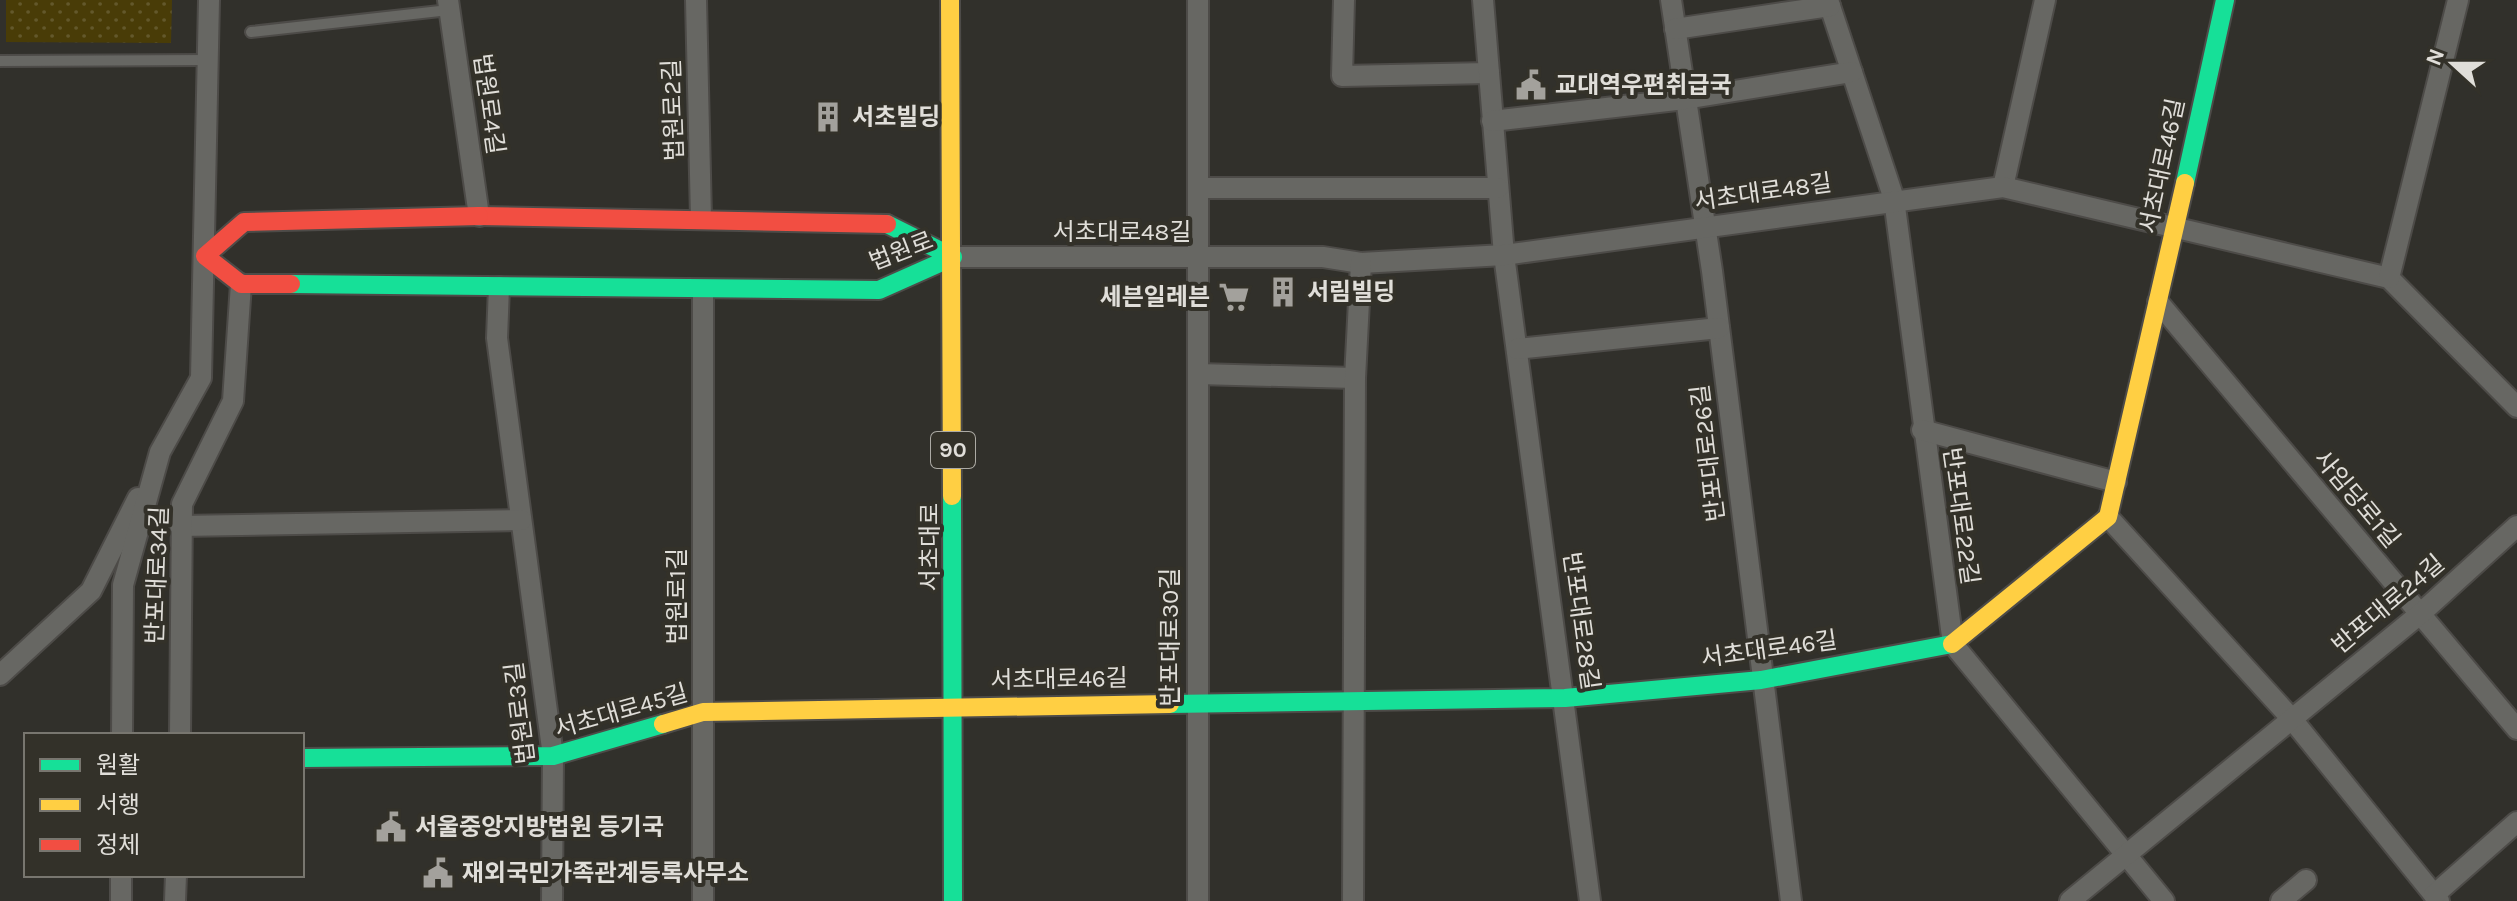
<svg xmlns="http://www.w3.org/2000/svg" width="2517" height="901" viewBox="0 0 2517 901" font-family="Karla,'Noto Sans KR',sans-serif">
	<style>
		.grass { fill: url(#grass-dots) }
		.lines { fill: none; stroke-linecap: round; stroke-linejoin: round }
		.lane-casing { stroke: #4d4b48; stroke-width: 14 }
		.street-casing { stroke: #4d4b48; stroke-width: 24 }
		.fast-casing { stroke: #4d4b48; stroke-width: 22 }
		.slow-casing { stroke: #4d4b48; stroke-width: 22 }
		.jam-casing { stroke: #4d4b48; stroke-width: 22 }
		.lane { stroke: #676763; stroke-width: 10 }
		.street { stroke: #676763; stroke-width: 20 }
		.fast { stroke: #16e098; stroke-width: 18 }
		.slow { stroke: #ffcf43; stroke-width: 18 }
		.jam { stroke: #f24e42; stroke-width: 18 }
		.labels { text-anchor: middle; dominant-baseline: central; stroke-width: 8; stroke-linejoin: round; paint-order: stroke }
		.shield { fill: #333129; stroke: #acaaa4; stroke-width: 2 }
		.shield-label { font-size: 22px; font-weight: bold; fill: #e0ded9 }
		.poi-label { font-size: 24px; font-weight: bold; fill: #e0ded9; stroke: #333129; text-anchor: start }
		.street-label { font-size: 24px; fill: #e0ded9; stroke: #333129 }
	</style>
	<defs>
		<pattern id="grass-dots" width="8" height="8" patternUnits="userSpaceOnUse" patternTransform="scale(2)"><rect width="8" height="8" fill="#493c07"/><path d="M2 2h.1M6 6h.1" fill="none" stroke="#63582b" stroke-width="1.8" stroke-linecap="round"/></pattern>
	</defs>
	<rect width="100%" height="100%" fill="#31302b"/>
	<path class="grass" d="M 6,0 L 172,0 L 171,43 L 6,42 Z"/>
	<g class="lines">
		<g class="lane-casing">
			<g id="lane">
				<path d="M 251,32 L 449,10"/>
				<path d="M 0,61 L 209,60"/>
			</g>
		</g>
		<g class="street-casing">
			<g id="street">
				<path d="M 448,0 L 479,216"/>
				<path d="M 696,0 L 701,218"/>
				<path d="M 1344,0 L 1342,76 L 1489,73"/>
				<path d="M 1483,0 L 1504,255 L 1590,901"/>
				<path d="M 1671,0 L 1712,271 L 1791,901"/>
				<path d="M 1828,0 L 1894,199 L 1953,644 L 2164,901"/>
				<path d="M 1675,29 L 1830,6"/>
				<path d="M 1492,121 L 1685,99 L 1852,72"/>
				<path d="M 2003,187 L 2045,0"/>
				<path d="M 1198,188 L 1498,188"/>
				<path d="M 953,257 L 1323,257 L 1361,263 L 1504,255 L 2003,187 L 2389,278 L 2517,407"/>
				<path d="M 2389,278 L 2458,0"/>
				<path d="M 499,287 L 497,338 L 553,756 L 552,901"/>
				<path d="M 703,290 L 703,901"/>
				<path d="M 2158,302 L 2517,729"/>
				<path d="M 1517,349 L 1719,328"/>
				<path d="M 1198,374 L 1355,378"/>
				<path d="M 1922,430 L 2116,482"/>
				<path d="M 2108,517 L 2291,718 L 2439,901"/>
				<path d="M 180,526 L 521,520"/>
				<path d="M 0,675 L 91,591 L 138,498"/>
				<path d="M 122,735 L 123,585 L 160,452 L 201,378 L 209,0"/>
				<path d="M 180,735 L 182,504 L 233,401 L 241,284"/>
				<path d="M 2434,895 L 2517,822"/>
				<path d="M 121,901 L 121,875"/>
				<path d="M 175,901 L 176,875"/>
				<path d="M 1198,901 L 1198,0"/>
				<path d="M 1353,901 L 1355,378 L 1361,263"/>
				<path d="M 2070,901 L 2420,614 L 2517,526"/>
				<path d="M 2281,901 L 2306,880"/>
			</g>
		</g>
		<g class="fast-casing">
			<g id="fast">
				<path d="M 2185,183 L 2225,0"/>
				<path d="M 291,284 L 879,290 L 953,257 L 887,224"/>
				<path d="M 952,496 L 953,901"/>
				<path d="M 1170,704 L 1565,698 L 1761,680 L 1952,644"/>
				<path d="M 302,758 L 553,756 L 663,724"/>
			</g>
		</g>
		<g class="slow-casing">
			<g id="slow">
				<path d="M 950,0 L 952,496"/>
				<path d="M 1952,644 L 2108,517 L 2185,183"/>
				<path d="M 663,724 L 703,712 L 1170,704"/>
			</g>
		</g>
		<g class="jam-casing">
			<g id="jam">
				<path d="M 479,216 L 887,224"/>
				<path d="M 291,284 L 241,284 L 205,256 L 244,222 L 479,216"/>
			</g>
		</g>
		<use href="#lane" class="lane"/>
		<use href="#street" class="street"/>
		<use href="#fast" class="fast"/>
		<use href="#slow" class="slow"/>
		<use href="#jam" class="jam"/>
	</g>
	<defs>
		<g id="civic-bare" transform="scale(2.4)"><path d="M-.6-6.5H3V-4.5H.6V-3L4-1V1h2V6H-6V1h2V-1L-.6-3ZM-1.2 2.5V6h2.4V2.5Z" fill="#a3a19c" stroke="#333129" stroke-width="2.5" paint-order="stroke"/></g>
		<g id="building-bare" transform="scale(2.4)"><path d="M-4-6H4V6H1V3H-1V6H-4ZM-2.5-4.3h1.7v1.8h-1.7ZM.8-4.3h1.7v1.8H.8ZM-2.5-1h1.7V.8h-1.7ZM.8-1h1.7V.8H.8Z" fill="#a3a19c" stroke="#333129" stroke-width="2.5" paint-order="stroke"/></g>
		<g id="supermarket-bare" transform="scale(2.4)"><path d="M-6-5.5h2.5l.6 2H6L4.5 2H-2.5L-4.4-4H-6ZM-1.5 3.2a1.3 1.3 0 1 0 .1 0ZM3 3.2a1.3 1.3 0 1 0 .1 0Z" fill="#a3a19c" stroke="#333129" stroke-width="2.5" paint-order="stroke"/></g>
	</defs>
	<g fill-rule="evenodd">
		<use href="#civic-bare" x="1531" y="85"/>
		<use href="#building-bare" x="828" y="117"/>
		<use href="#building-bare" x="1283" y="292"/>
		<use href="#supermarket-bare" x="1234" y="297"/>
		<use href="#civic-bare" x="391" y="827"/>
		<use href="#civic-bare" x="438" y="873"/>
	</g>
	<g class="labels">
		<rect class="shield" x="931" y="432" width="44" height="36" rx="6"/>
		<g class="shield-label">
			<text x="953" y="450">90</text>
		</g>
		<g class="poi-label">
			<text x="1555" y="85">교대역우편취급국</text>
			<text x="852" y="117">서초빌딩</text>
			<text x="1307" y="292">서림빌딩</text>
			<text x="1210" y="297" text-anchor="end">세븐일레븐</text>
			<text x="415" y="827">서울중앙지방법원 등기국</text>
			<text x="462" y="873">재외국민가족관계등록사무소</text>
		</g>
		<g class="street-label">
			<text transform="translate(489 104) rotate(82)">법원로4길</text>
			<text transform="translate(673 110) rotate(-92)">법원로2길</text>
			<text transform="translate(2162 166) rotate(-78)">서초대로46길</text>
			<text transform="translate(1763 192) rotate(-8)">서초대로48길</text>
			<text x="1122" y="232">서초대로48길</text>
			<text transform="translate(901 251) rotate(-21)">법원로</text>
			<text transform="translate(1708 453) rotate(-97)">반포대로26길</text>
			<text transform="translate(2357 499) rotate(50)">사임당로1길</text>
			<text transform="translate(1961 516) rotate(82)">반포대로22길</text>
			<text transform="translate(930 547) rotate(-90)">서초대로</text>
			<text transform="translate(157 575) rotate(-88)">반포대로34길</text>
			<text transform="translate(677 596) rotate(-90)">법원로1길</text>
			<text transform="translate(2388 604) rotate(-40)">반포대로24길</text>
			<text transform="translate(1581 621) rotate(82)">반포대로28길</text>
			<text transform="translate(1170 637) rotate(-90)">반포대로30길</text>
			<text transform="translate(1769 649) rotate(-8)">서초대로46길</text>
			<text transform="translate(1059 679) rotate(-1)">서초대로46길</text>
			<text transform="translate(621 711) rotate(-16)">서초대로45길</text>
			<text transform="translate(520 713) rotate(-97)">법원로3길</text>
		</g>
	</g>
	<rect x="24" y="733" width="280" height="144" fill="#333129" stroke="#78766f" stroke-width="2"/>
	<rect x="40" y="759" width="40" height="12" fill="#16e098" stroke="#78766f" stroke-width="2"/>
	<text x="96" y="773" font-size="24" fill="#e0ded9">원활</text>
	<rect x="40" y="799" width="40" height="12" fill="#ffcf43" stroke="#78766f" stroke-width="2"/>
	<text x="96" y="813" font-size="24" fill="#e0ded9">서행</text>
	<rect x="40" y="839" width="40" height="12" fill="#f24e42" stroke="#78766f" stroke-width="2"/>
	<text x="96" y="853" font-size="24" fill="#e0ded9">정체</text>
	<g transform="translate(2453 64) rotate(291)" stroke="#333129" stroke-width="6" paint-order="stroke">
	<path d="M0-6L14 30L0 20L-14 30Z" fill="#e0ded9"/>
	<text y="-12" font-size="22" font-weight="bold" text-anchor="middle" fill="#e0ded9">N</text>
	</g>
</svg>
